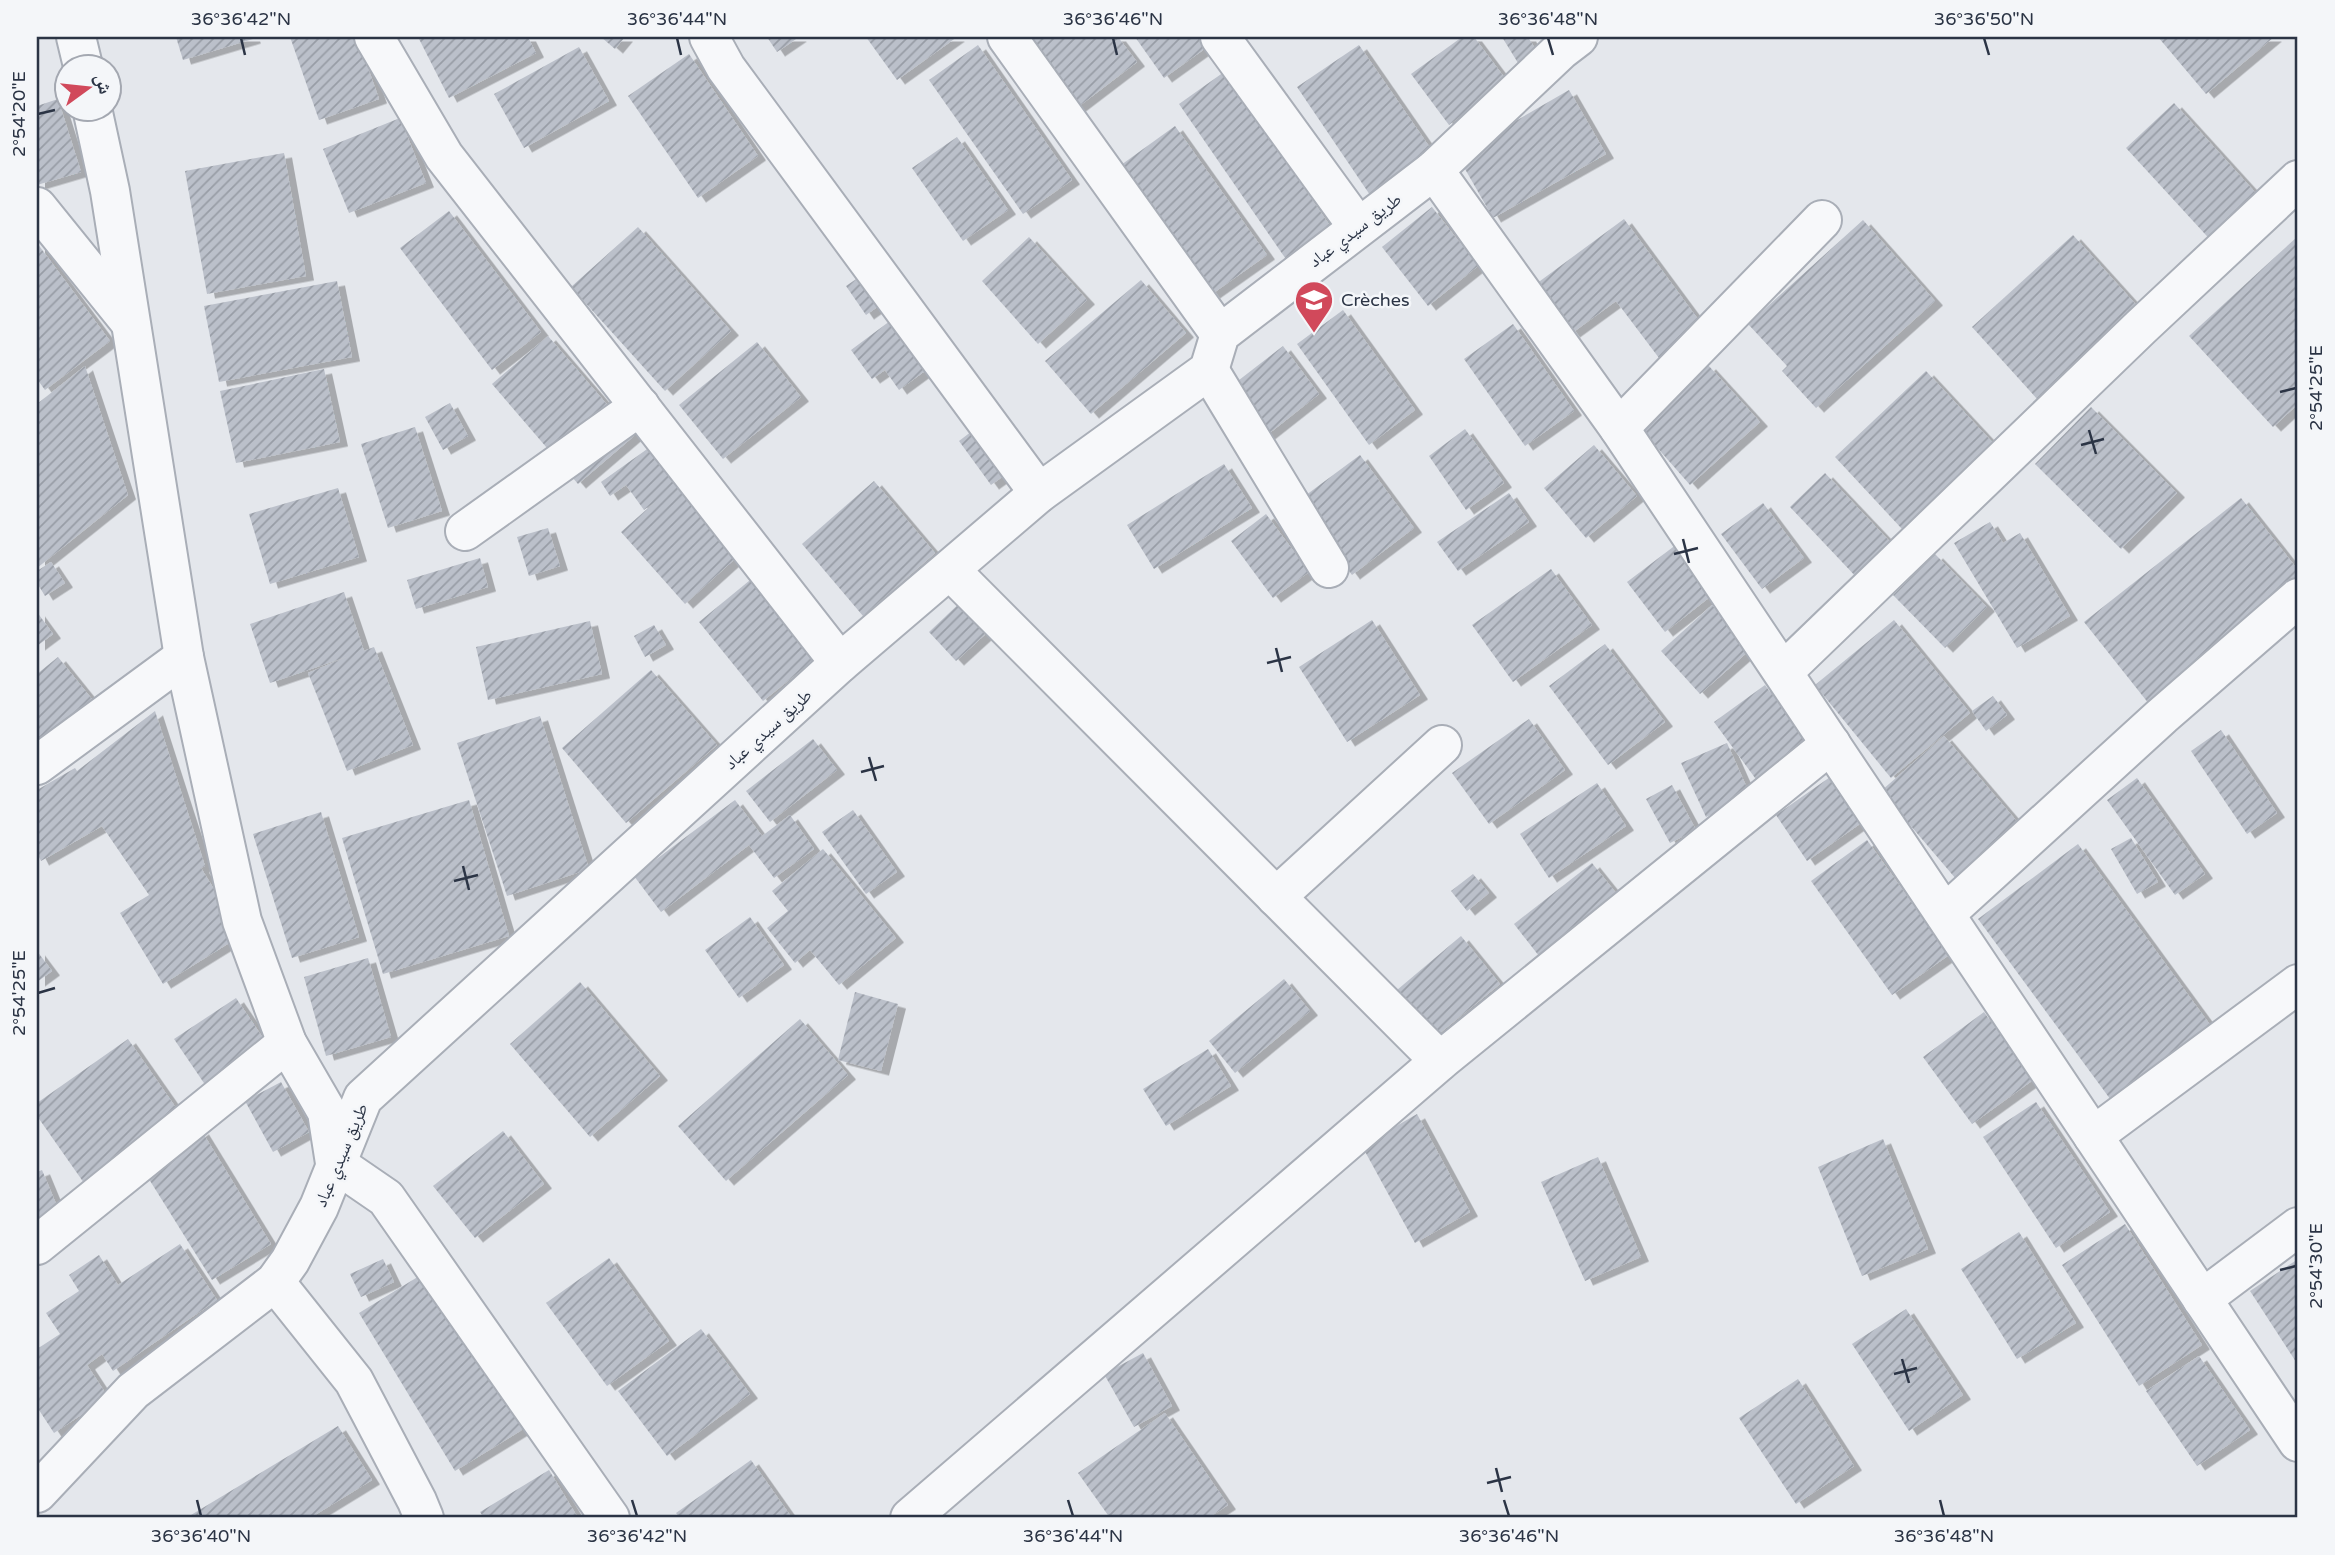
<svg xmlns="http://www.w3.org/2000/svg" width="2335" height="1555" viewBox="0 0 2335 1555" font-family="'Varela Round','Noto Naskh Arabic',sans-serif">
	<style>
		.building { fill: url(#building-hatch); filter: url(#shadow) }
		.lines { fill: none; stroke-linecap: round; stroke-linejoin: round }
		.minor-casing { stroke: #a9aeb7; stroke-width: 42 }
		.minor { stroke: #f7f8fa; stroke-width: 38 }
		.ticks { fill: none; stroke: #2b3445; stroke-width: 2.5 }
		.labels { text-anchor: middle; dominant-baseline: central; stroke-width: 5; stroke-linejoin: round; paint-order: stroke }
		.street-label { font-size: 18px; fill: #2b3445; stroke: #f4f6f9 }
		.poi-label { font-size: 18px; fill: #2b3445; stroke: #f4f6f9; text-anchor: start }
		.neatline { fill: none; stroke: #2b3445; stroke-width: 2.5 }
		.ticks-label { font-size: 18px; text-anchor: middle; fill: #2b3445 }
	</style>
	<defs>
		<pattern id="building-hatch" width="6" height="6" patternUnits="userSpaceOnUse" patternTransform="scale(1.75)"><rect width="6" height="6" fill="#bbc0ca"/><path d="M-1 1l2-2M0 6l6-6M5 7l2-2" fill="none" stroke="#989da6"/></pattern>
		<filter id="shadow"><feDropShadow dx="8" dy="4.5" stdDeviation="0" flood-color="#0004"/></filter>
	</defs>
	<rect width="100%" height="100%" fill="#e4e7ec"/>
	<g class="building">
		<path d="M 176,37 L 252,37 L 253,39 L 183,60 Z"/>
		<path d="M 290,37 L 357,37 L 379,99 L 319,120 Z"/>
		<path d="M 418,37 L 528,37 L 536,53 L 449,98 Z"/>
		<path d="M 601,37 L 625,37 L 615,49 Z"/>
		<path d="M 767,37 L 799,37 L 777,52 Z"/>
		<path d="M 866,37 L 957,37 L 897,80 Z"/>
		<path d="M 1020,37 L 1118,37 L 1137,62 L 1074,110 Z"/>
		<path d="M 1135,37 L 1204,37 L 1210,45 L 1164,78 Z"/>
		<path d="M 1462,37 L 1474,37 L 1507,81 L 1449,125 L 1411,74 Z"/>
		<path d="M 1502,37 L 1528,37 L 1537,52 L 1518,63 Z"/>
		<path d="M 2158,37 L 2274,37 L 2206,94 Z"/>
		<path d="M 978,45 L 1072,180 L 1023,214 L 929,80 Z"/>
		<path d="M 1359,45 L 1433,152 L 1370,195 L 1297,87 Z"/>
		<path d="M 579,47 L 609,101 L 524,148 L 494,94 Z"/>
		<path d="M 689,54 L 758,156 L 698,198 L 628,96 Z"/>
		<path d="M 1224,72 L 1335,233 L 1290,265 L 1179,104 Z"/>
		<path d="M 1569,90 L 1606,154 L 1493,218 L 1457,155 Z"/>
		<path d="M 58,99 L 81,172 L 37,185 L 37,106 Z"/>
		<path d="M 2174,103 L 2264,202 L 2216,246 L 2126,148 Z"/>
		<path d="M 400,118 L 426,183 L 349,213 L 323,149 Z"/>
		<path d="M 1175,126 L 1267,255 L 1212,294 L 1121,165 Z"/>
		<path d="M 957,137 L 1008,210 L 963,241 L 912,168 Z"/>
		<path d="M 284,153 L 306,276 L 207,294 L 185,171 Z"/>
		<path d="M 1432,207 L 1478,266 L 1428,306 L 1382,247 Z"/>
		<path d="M 449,211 L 541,332 L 492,370 L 400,248 Z"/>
		<path d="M 1624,219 L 1703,326 L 1659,358 L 1616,301 L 1572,333 L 1536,284 Z"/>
		<path d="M 1863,220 L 1935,301 L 1816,408 L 1782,371 L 1787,366 L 1748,324 Z"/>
		<path d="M 638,227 L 731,331 L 665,391 L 571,287 Z"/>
		<path d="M 2073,235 L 2139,308 L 2038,400 L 1972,327 Z"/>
		<path d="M 2298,236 L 2298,404 L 2273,427 L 2189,336 Z"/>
		<path d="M 1029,237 L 1087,300 L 1038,344 L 982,281 Z"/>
		<path d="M 37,243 L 110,341 L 45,390 L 37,379 Z"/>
		<path d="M 868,271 L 887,300 L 866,315 L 846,286 Z"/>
		<path d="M 1141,280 L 1186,333 L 1091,414 L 1045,361 Z"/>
		<path d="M 337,281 L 352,357 L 219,382 L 204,306 Z"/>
		<path d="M 1343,310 L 1415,410 L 1369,445 L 1297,344 Z"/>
		<path d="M 898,315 L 933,365 L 899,390 L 885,370 L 872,379 L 851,350 Z"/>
		<path d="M 1513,324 L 1574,411 L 1525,446 L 1464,359 Z"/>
		<path d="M 548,336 L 634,436 L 578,484 L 492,384 Z"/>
		<path d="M 757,342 L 801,397 L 723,459 L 679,405 Z"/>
		<path d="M 1283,346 L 1319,394 L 1258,442 L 1221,394 Z"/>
		<path d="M 1708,365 L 1760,422 L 1690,485 L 1639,427 Z"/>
		<path d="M 85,366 L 128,495 L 37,568 L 37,404 Z"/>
		<path d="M 324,369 L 340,442 L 236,463 L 220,391 Z"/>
		<path d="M 1926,371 L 1993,443 L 1902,529 L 1835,457 Z"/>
		<path d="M 450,403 L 468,436 L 443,450 L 425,417 Z"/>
		<path d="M 2091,407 L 2177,493 L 2121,549 L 2035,464 Z"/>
		<path d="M 415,427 L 442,511 L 388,528 L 361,444 Z"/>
		<path d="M 976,428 L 1009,472 L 991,485 L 959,441 Z"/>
		<path d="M 1465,429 L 1504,483 L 1466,510 L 1429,456 Z"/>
		<path d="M 1594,445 L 1637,496 L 1586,538 L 1544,488 Z"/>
		<path d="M 650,447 L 678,485 L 676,486 L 738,556 L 685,604 L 621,532 L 655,502 L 644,510 L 626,485 L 610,496 L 601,482 Z"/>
		<path d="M 1360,455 L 1414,528 L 1352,575 L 1298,501 Z"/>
		<path d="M 1224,464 L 1252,508 L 1154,569 L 1127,525 Z"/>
		<path d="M 1825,473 L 1894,546 L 1859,580 L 1790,507 Z"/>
		<path d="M 874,481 L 935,553 L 863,616 L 802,544 Z"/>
		<path d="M 338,488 L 359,557 L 270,584 L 249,514 Z"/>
		<path d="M 1509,493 L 1529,522 L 1458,571 L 1437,542 Z"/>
		<path d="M 2241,498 L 2298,570 L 2298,593 L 2153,709 L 2084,622 Z"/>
		<path d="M 1763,503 L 1804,558 L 1762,589 L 1721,534 Z"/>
		<path d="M 1266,514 L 1309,572 L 1273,598 L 1231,541 Z"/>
		<path d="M 1990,522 L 2003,543 L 2020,533 L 2070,616 L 2017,648 L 1954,543 Z"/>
		<path d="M 548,528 L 560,566 L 529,576 L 517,537 Z"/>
		<path d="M 1677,544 L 1715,593 L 1665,632 L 1627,582 Z"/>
		<path d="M 1935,554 L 1987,607 L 1945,648 L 1893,595 Z"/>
		<path d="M 480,558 L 488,587 L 416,609 L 407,580 Z"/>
		<path d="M 51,562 L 65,583 L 45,596 L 37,583 L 37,571 Z"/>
		<path d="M 1551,569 L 1592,625 L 1513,682 L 1472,625 Z"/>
		<path d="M 755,576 L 820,655 L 763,701 L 699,622 Z"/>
		<path d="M 344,592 L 364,651 L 374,647 L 413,745 L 347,771 L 308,673 L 349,656 L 270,683 L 250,624 Z"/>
		<path d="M 964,599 L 991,629 L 956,661 L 929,632 Z"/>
		<path d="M 1712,605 L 1751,649 L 1700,694 L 1661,651 Z"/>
		<path d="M 37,612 L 53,634 L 37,646 Z"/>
		<path d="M 1372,620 L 1420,695 L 1347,742 L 1299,667 Z"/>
		<path d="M 1894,620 L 1970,713 L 1891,778 L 1815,685 Z"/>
		<path d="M 590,621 L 602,674 L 488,700 L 476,647 Z"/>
		<path d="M 654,625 L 666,645 L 645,657 L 634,636 Z"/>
		<path d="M 1605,644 L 1665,722 L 1608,765 L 1549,686 Z"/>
		<path d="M 58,657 L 95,703 L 37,750 L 37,674 Z"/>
		<path d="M 651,670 L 717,745 L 626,823 L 562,748 Z"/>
		<path d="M 1765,685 L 1809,745 L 1758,782 L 1714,722 Z"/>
		<path d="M 1993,696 L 2007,715 L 1986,731 L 1972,711 Z"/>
		<path d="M 155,711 L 205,866 L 201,868 L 242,935 L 163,984 L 120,913 L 149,895 L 102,826 L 41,861 L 37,853 L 37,790 L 75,768 L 77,771 Z"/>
		<path d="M 540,716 L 589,869 L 507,896 L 457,743 Z"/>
		<path d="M 1529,719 L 1565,770 L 1489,824 L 1452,773 Z"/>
		<path d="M 2221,730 L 2277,813 L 2247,834 L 2191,751 Z"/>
		<path d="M 1944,736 L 2026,832 L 1962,886 L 1881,791 Z"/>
		<path d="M 813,739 L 837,770 L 770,822 L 746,791 Z"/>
		<path d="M 1727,743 L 1751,797 L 1706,817 L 1681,763 Z"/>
		<path d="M 1833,775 L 1864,821 L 1807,861 L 1776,815 Z"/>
		<path d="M 2137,778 L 2205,874 L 2175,895 L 2107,800 Z"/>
		<path d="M 1597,783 L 1626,826 L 1549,878 L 1520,834 Z"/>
		<path d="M 1672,785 L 1696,830 L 1670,843 L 1646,799 Z"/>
		<path d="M 469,800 L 509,936 L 383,974 L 342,838 Z"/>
		<path d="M 735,800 L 762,836 L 790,815 L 814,849 L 774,878 L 749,845 L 661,912 L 634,876 Z"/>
		<path d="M 853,810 L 897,872 L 866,894 L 822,832 Z"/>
		<path d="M 321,812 L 359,937 L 292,958 L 253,834 Z"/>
		<path d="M 2131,838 L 2158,882 L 2137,894 L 2111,849 Z"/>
		<path d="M 1867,840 L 1949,955 L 1892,995 L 1811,881 Z"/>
		<path d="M 2078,844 L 2216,1033 L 2116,1107 L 1978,919 Z"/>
		<path d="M 823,849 L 896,938 L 839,985 L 810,950 L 795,963 L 767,928 L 788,911 L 772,891 Z"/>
		<path d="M 1592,863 L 1624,903 L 1546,965 L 1514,924 Z"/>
		<path d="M 1473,874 L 1489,893 L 1467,911 L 1451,891 Z"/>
		<path d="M 750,917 L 784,965 L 739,998 L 705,950 Z"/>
		<path d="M 1461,936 L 1500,984 L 1435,1037 L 1397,990 Z"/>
		<path d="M 37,951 L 52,971 L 37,982 Z"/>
		<path d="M 368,958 L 391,1037 L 326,1056 L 304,977 Z"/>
		<path d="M 1284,979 L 1310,1011 L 1235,1073 L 1209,1041 Z"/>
		<path d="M 580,982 L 660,1076 L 590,1137 L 510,1044 Z"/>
		<path d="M 855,992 L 898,1004 L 881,1071 L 838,1060 Z"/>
		<path d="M 236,998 L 269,1047 L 208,1089 L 174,1039 Z"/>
		<path d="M 1984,1012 L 2033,1080 L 1972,1124 L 1923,1057 Z"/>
		<path d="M 800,1019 L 848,1075 L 726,1181 L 678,1126 Z"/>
		<path d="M 128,1039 L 181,1115 L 84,1183 L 37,1116 L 37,1103 Z"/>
		<path d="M 1208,1049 L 1231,1086 L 1166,1126 L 1143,1089 Z"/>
		<path d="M 281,1082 L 309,1132 L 273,1152 L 245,1101 Z"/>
		<path d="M 2036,1102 L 2110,1212 L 2056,1248 L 1983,1137 Z"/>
		<path d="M 1417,1114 L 1470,1212 L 1415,1243 L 1362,1146 Z"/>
		<path d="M 201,1130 L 271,1244 L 212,1280 L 142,1168 Z"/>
		<path d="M 503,1131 L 544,1184 L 475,1238 L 433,1186 Z"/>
		<path d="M 1883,1139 L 1928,1249 L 1862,1276 L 1818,1167 Z"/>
		<path d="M 1598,1157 L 1641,1257 L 1585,1281 L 1541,1182 Z"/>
		<path d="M 42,1170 L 59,1211 L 37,1220 L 37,1172 Z"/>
		<path d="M 2125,1224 L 2202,1345 L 2139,1386 L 2062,1265 Z"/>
		<path d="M 2019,1232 L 2076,1323 L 2017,1359 L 1961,1269 Z"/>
		<path d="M 180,1244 L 217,1300 L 113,1371 L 102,1354 L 87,1365 L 108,1397 L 54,1433 L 37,1407 L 37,1349 L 60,1334 L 46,1313 L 79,1291 L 69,1275 L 99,1255 L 118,1285 Z"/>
		<path d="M 609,1258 L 669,1341 L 607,1386 L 546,1303 Z"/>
		<path d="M 383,1259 L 394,1282 L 361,1297 L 350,1274 Z"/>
		<path d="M 2298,1259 L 2298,1365 L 2250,1291 Z"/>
		<path d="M 429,1270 L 525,1428 L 455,1471 L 359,1313 Z"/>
		<path d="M 1906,1309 L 1963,1395 L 1909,1431 L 1852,1344 Z"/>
		<path d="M 701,1329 L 750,1394 L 667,1456 L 618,1391 Z"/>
		<path d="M 1143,1353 L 1172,1406 L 1134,1427 L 1104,1374 Z"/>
		<path d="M 2199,1356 L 2250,1430 L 2197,1466 L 2146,1391 Z"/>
		<path d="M 1798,1379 L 1854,1466 L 1796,1504 L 1739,1418 Z"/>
		<path d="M 1165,1413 L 1228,1505 L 1208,1518 L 1110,1518 L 1078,1473 Z"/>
		<path d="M 338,1426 L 372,1480 L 310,1518 L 186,1518 Z"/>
		<path d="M 751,1460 L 792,1518 L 680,1518 L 676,1513 Z"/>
		<path d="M 549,1470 L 578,1518 L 484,1518 L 480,1512 Z"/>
	</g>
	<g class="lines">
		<g class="minor-casing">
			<g id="minor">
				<path d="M 76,37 L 83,66"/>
				<path d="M 374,37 L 444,156 L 840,663"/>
				<path d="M 709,37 L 726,68 L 1039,493"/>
				<path d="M 1007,37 L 1220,334"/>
				<path d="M 1220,37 L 1358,227"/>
				<path d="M 92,108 L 110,191 L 184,657 L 242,921 L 287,1043 L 327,1112 L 335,1163 L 386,1198 L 610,1518"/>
				<path d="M 1434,170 L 1619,428 L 2298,1442"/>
				<path d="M 37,207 L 130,322"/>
				<path d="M 1209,370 L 1329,568"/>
				<path d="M 1619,428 L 1822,220"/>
				<path d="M 465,531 L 640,406"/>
				<path d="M 950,570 L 1440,1061"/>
				<path d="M 1784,671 L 2141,327 L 2298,180"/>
				<path d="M 37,765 L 184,657"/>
				<path d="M 1276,897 L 1442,745"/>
				<path d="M 1945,914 L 2162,716 L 2298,598"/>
				<path d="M 2093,1136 L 2298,984"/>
				<path d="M 37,1245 L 287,1043"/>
				<path d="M 275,1282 L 354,1381 L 417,1501 L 424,1518"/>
				<path d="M 2202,1299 L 2298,1227"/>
				<path d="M 37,1493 L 133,1391 L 275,1282 L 290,1261 L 319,1207 L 363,1098 L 840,663 L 1039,493 L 1209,370 L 1220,334 L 1434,170 L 1561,50 L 1578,37"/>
				<path d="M 910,1518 L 1440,1061 L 1831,744"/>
			</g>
		</g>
		<use href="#minor" class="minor"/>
	</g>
	<path class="ticks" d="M 241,38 L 245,55M 677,38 L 681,55M 1113,38 L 1117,55M 1548,38 L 1553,55M 1984,38 L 1989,55M 38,114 L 55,110M 2280,392 L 2296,388M 2089,430 L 2096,454M 2081,445 L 2104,439M 1683,539 L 1689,563M 1674,554 L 1698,548M 1276,648 L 1282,672M 1267,663 L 1291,657M 869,757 L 876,781M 861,772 L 884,766M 463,866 L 469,890M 454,881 L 478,875M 38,993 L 55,988M 2280,1270 L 2296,1266M 1902,1359 L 1909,1383M 1894,1374 L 1917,1368M 1496,1468 L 1502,1492M 1487,1483 L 1511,1477M 197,1500 L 201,1516M 632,1500 L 637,1516M 1068,1500 L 1073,1516M 1504,1500 L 1509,1516M 1940,1500 L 1944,1516"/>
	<defs>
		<g id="school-pin" transform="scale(2.0125)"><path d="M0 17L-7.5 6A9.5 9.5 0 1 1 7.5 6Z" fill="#d1495b" stroke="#f4f6f9"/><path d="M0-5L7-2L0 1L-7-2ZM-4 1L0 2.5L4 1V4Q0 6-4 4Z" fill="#fff"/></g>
	</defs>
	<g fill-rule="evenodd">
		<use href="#school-pin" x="1314" y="300"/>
	</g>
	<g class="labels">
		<g class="street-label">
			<text transform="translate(1355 230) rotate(-37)">طريق سيدي عباد</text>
			<text transform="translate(768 729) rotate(-42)">طريق سيدي عباد</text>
			<text transform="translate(341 1155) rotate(-67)">طريق سيدي عباد</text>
		</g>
		<g class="poi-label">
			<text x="1341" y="300">Crèches</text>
		</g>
	</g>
	<rect width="2335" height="1555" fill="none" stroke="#f4f6f9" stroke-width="77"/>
	<g transform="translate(88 88) rotate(75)"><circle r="33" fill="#f4f6f9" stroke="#a4a8b1" stroke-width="2"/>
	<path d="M0-5L12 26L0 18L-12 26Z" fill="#d1495b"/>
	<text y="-10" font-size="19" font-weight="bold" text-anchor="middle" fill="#2b3445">ش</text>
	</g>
	<rect x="38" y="38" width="2258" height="1478" class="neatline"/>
	<g class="ticks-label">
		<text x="241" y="25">36°36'42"N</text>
		<text x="677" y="25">36°36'44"N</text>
		<text x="1113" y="25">36°36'46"N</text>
		<text x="1548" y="25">36°36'48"N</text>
		<text x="1984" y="25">36°36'50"N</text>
		<text transform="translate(19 114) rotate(-90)" y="6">2°54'20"E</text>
		<text transform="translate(2316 388) rotate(-90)" y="6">2°54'25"E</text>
		<text transform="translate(19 993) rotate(-90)" y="6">2°54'25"E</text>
		<text transform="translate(2316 1266) rotate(-90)" y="6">2°54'30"E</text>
		<text x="201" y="1542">36°36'40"N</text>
		<text x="637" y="1542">36°36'42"N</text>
		<text x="1073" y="1542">36°36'44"N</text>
		<text x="1509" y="1542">36°36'46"N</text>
		<text x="1944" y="1542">36°36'48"N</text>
	</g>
</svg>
